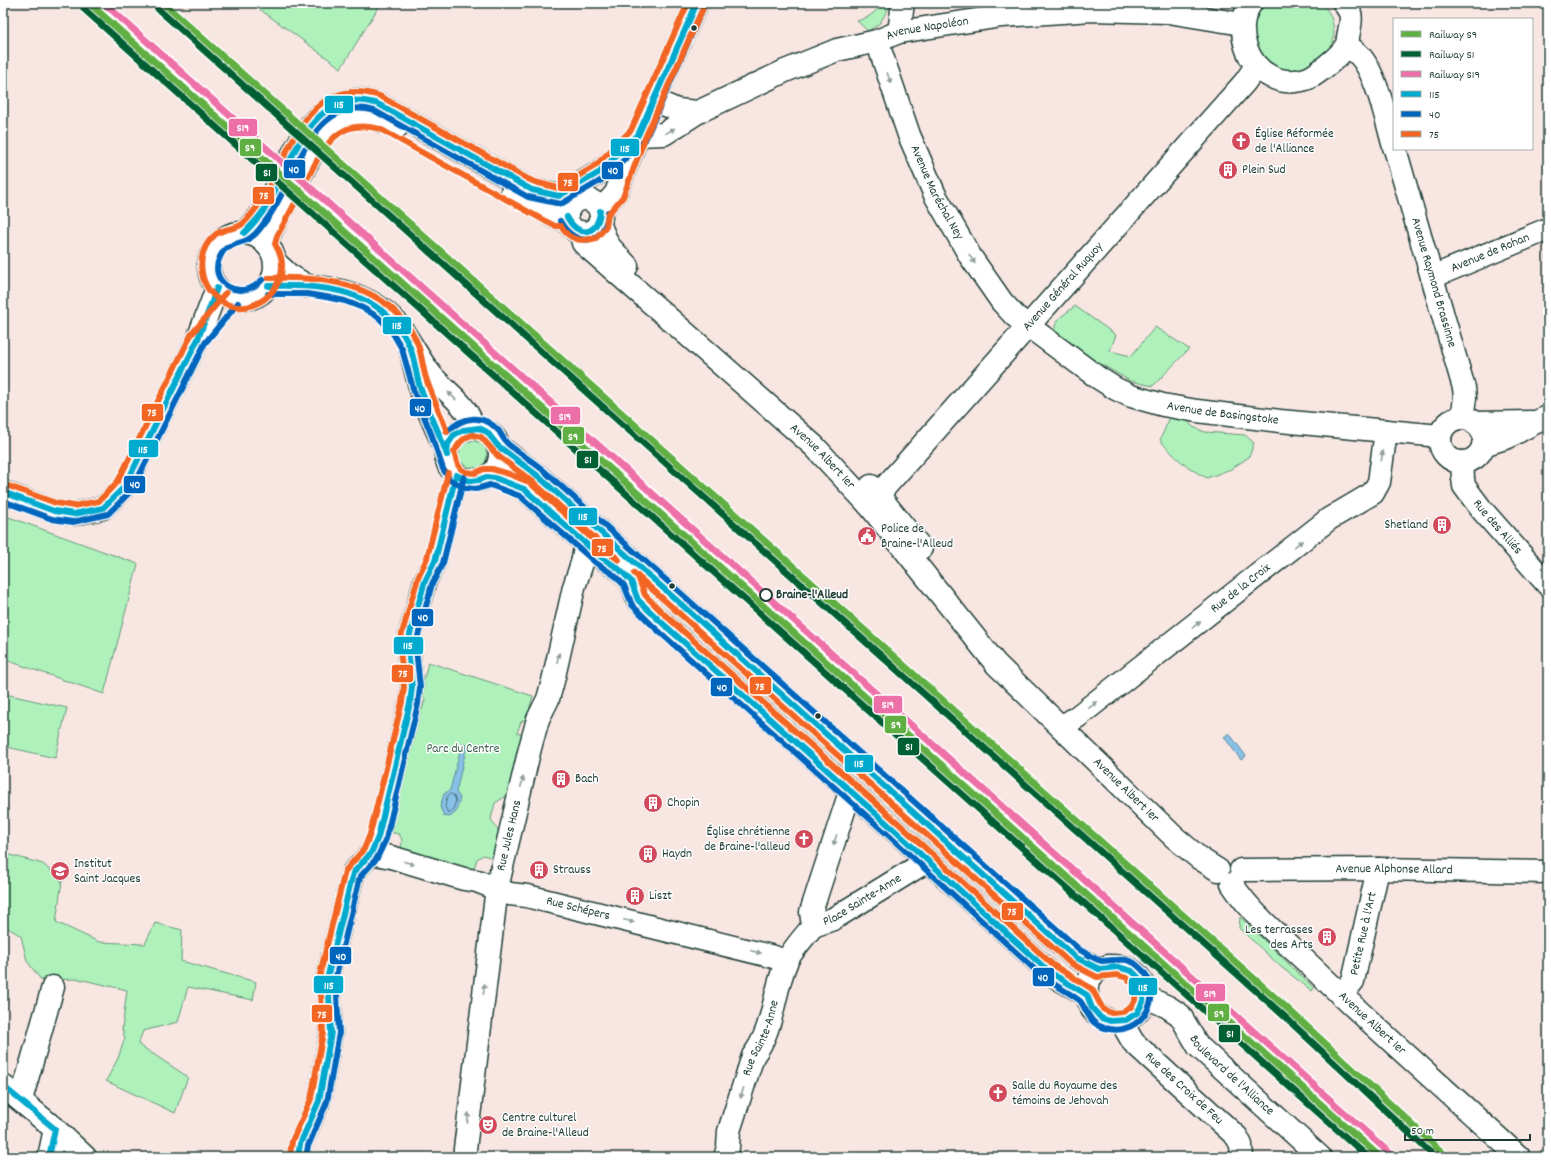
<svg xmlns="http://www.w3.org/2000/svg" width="1551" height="1160" viewBox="0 0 1551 1160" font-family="Dekko,sans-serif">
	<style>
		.green { fill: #aef1bb; stroke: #669778 }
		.water { fill: #88c1e7; stroke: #5e8c9f }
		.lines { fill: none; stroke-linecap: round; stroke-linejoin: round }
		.shore { stroke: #49727c; stroke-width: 1 }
		.minor-casing { stroke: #1f3d34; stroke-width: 25 }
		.major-casing { stroke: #1f3d34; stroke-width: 25 }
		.minor { stroke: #fff; stroke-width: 22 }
		.major { stroke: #fff; stroke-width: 22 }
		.bus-1-casing { stroke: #fff; stroke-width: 9 }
		.bus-2-casing { stroke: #fff; stroke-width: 9 }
		.bus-3-casing { stroke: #fff; stroke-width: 9 }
		.bus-1 { stroke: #00a9ce; stroke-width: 6 }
		.bus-2 { stroke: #0065bd; stroke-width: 6 }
		.bus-3 { stroke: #f26522; stroke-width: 6 }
		.rail-1-casing { stroke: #fff; stroke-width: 10 }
		.rail-2-casing { stroke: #fff; stroke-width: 10 }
		.rail-3-casing { stroke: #fff; stroke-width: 10 }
		.rail-1 { stroke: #60af43; stroke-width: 7 }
		.rail-2 { stroke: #005f33; stroke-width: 7 }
		.rail-3 { stroke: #ed6fa7; stroke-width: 7 }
		.oneway { fill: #8f9e9a }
		.bus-dot { fill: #1f3d34; stroke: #fff; stroke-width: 1.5 }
		.stop-dot { fill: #fff; stroke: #1f3d34; stroke-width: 2 }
		.labels { text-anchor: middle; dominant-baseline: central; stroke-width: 3; stroke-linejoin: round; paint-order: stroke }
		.street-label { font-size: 13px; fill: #1f3d34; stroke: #fff }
		.poi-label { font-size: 13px; fill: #1f3d34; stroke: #fff; text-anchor: start }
		.stop-label { font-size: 13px; font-weight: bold; fill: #1f3d34; stroke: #fff; text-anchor: start }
		.park-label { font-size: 13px; fill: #3c614f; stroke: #fff }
		.line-badge { stroke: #fff; stroke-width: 1.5 }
		.badge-label { font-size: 11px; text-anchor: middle; font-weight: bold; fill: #fff }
	</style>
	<rect width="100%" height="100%" fill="#f8e6e3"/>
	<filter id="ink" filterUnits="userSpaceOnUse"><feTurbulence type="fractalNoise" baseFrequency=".025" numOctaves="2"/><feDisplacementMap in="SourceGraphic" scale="8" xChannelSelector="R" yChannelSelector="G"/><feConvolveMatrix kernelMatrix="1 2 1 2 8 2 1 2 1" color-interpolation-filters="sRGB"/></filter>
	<g filter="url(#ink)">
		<g class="green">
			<path d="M 251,3 L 381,3 L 341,68 Z"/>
			<path d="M 1266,3 L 1321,3 C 1335,14 1339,42 1326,56 C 1323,59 1304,71 1299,72 C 1292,74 1273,68 1268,63 C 1263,59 1259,50 1256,45 C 1248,32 1257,13 1266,3 Z"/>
			<path d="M 891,4 L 880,23 L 868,31 L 857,21 L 868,17 L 882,6 Z"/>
			<path d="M 1075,306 L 1116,335 L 1110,351 L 1131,356 L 1155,327 L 1189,349 L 1153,386 L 1130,381 L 1072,347 L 1054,330 L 1057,320 Z"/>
			<path d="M 1170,417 L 1186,419 L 1193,427 L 1205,432 L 1245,435 L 1254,443 L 1249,457 L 1231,469 L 1207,478 C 1187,468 1174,457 1160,440 Z"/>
			<circle cx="473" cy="455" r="14"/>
			<path d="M 3,515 L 138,564 L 104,694 L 3,659 Z"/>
			<path d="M 428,662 L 533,696 L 527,718 L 521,722 L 517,733 L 523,735 L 508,795 L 495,803 L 491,819 L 499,832 L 494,856 L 490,857 L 483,855 L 477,859 L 474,869 L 471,871 L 406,855 L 401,848 L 402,840 L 399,834 L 393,833 L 388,825 L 417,709 L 422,710 L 425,700 L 421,693 Z"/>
			<path d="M 5,694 L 67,708 L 55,758 L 3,746 L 3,703 Z"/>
			<path d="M 3,853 L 43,864 L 62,881 L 56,922 L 99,942 L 145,944 L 155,923 L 182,930 L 181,961 L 256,982 L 253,1000 L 188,987 L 178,1022 L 143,1031 L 138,1044 L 188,1077 L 175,1113 L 106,1081 L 118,1058 L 125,1038 L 122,1029 L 127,990 L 79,979 L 41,980 L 27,961 L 21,936 L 3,925 Z"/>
			<path d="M 1240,917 L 1314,988 L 1312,991 L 1281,967 L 1239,928 Z"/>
		</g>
		<g class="water">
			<path d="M 1229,733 L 1246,756 L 1241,760 L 1224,737 Z"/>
			<path d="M 462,744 L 467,745 L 456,792 L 460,798 L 456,812 L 450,817 L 444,816 L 440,807 L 444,794 L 450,790 Z"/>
		</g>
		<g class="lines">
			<path class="shore" d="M 451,794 L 453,795 L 456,800 L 453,810 L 448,813 L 445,807 L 447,797 Z"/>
			<g class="minor-casing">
				<g id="minor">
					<path d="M 1251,3 C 1242,16 1241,32 1246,47 C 1255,74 1281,88 1309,78 C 1317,74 1324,68 1331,62 C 1336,58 1344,50 1347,44 C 1348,40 1348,35 1349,32 C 1350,27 1352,18 1350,13 C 1349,10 1346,6 1344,3"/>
					<path d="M 899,32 L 903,3"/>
					<path id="s1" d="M 877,41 L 909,135 L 935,195 L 970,256 L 1002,302 L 1015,316 L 1097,377 L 1116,389 L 1131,396 L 1163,405 L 1197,411 L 1280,421 L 1440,436"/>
					<path d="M 1347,45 C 1350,48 1355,51 1359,55 C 1376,72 1387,122 1394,147"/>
					<path d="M 654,100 L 677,110 L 698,112"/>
					<path id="s2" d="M 638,135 L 664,134 L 698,112 L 785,71 L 837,50 L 877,41 L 899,32 L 1002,16 L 1092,10 L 1168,12 L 1242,24"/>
					<path id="s3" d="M 1395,149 L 1464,388 L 1465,398 L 1462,418"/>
					<path d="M 599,223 L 608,245 L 627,266"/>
					<path id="s4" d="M 581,232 L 583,243 L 814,446 L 869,505 L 996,664 L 1173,836 L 1199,858 L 1218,870"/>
					<path d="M 275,262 L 289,275 L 307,286"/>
					<path id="s5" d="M 1432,277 L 1548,229"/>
					<path d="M 268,286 C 314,283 369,288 400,327 C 411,343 420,361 432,376 C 446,392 468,405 473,427"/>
					<path d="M 409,342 C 414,365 419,388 428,409 C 433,422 439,434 444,446 C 446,452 446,461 449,466 C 463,489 499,483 500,455 C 501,424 456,415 446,452"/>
					<circle cx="1462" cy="440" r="22"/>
					<path d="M 1475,423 L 1531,422"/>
					<path d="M 1483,445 L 1508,437 L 1536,422 L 1548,417"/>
					<path d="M 498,446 L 538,476 L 1075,957 L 1099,969"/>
					<path id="s6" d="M 1462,462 L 1463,478 L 1464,486 L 1482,510 L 1548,585"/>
					<path d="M 488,476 L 512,483 L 524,489 L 601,557 L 619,569 L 631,581 L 638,600 L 660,621 L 892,828 L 1048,971 L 1059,979 L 1087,995"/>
					<path d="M 871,486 L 921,548"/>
					<path id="s7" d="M 869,505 L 1245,82 L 1256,66"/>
					<path id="s8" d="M 1061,727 L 1077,717 L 1329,519 L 1373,493 L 1379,482 L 1386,431"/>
					<path id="s9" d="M 850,792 L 811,912 L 813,926 L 833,919 L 927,861"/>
					<path id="s10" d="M 371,853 L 391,857 L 464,879 L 477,881 L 510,894 L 527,896 L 774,957 L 786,962"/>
					<path id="s11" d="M 1241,870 L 1378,869 L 1548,872"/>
					<path id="s12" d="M 1232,884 C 1253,916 1286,942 1313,968 C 1380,1033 1451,1094 1519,1157"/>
					<path d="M 1108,966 C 1115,966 1123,966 1129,969 C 1145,977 1148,998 1138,1011 C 1126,1026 1103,1023 1092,1009 C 1090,1006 1089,1001 1088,998 C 1083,981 1093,971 1108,966 Z"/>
					<path id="s13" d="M 1341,995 L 1353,981 L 1378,869"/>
					<path id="s14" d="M 1144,996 L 1168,1007 L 1180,1015 L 1198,1046 L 1320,1157"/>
					<path id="s15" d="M 1121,1021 L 1133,1042 L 1237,1137 L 1241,1145 L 1242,1157"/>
					<path d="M 3,1086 L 55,1129 L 85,1157"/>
					<path d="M 21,1100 L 53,987"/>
					<path d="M 49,1157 L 55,1129"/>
					<path d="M 298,1157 L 300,1144 L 319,1101 L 331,1033 L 328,975 L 353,873 L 371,853 L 378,837 L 410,703 L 412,687 L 408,649 L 410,634 L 425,581 L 435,561 L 456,475"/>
					<path id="s16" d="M 464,1157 L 497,888 L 530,748 L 538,719 L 548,699 L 553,681 L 574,587 L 582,563 L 588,533"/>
					<path id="s17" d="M 725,1157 L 728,1147 L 729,1131 L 753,1056 C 774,1029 773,993 786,963 C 790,952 805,936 813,926"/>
				</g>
			</g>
			<g class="major-casing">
				<g id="major">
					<path d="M 512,192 L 549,214 L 557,218 L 567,217"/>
					<path d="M 559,196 L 600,172 L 633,140"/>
					<circle cx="584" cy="216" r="17"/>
					<path d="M 600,211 L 616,193 L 638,135 L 697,3"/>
					<path d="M 244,233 C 253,224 263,214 269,202 C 289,168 308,98 358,100 C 365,100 372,102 378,104 L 524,186 L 532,190 L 559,196 L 571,205"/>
					<circle cx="242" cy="266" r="33"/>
					<path d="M 266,244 L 270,233 L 315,148 C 336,115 362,109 396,128"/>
					<path d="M 3,492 L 54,511 L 74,514 L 103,508 L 125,486 L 198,339 L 217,288"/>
				</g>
			</g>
			<use href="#minor" class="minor"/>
			<use href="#major" class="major"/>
			<g class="bus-1-casing">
				<g id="bus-1">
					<path d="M 567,217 C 578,238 598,236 600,211"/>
					<path d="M 244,233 C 252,225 260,217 266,207 C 292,165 311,82 378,104 L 532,190 L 559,196 L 600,172 L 638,135 L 697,3"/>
					<path d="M 268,286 C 322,284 381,289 408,343 C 415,356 415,373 420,387 C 428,410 439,432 447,455"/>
					<path d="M 447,455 L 448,444 L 454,435 L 463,430 L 479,428 L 487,432 L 498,446 L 538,476 L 1075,957 L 1099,969 L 1118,967 L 1132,971 L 1140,979 L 1144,990 L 1143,1002 L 1137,1013 L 1126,1020 L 1110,1021 L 1101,1018 L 1092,1008 L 1087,995 L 1048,971 L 892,828 L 660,621 L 638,600 L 631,581 L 619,569 L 601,557 L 524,489 L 495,478 L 486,477 L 479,480 L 470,481 L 456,475"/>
					<path d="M 3,492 L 54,511 L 74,514 L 103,508 L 125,486 L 198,339 L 217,288"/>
					<path d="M 3,1086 L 55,1129 L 49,1157"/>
					<path d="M 298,1157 L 300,1144 L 319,1101 L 331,1033 L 328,975 L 353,873 L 371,853 L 378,837 L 410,703 L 412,687 L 408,649 L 410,634 L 425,581 L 435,561 L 456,475"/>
				</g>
			</g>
			<g class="bus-2-casing">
				<g id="bus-2">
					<path d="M 560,221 C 575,249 606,245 608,212"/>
					<path d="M 262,280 C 240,303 207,282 220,257 C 226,243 236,245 247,240 C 253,237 260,229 264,223 C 295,187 309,91 375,111 L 528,197 L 561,204 L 605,178 L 645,140 L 704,6"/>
					<path d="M 268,294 L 307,294 L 326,297 L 345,301 L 363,308 L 378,317 L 391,330 L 402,349 L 414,392 L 432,436 L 443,469 L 450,480 L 465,488 L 476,489 L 490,485 L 520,496 L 596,563 L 614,575 L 624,585 L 632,605 L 654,627 L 887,834 L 1043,977 C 1049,982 1079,998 1081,1002 C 1088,1013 1090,1024 1105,1028 C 1142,1039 1170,991 1137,965 C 1126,956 1113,961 1102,961 C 1095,960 1086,953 1080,950 L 543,470 C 532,461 519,453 508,444 C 504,440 502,436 499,431 C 483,413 463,416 447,432"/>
					<path d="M 3,501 L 52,519 L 73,522 L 108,514 L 132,490 L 205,343 L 238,303"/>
					<path d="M 306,1157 L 308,1146 L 327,1102 L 339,1033 L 336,976 L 360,877 L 377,858 L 386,839 L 418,704 L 420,687 L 416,649 L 418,636 L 432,584 L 443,563 L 464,477"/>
				</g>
			</g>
			<g class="bus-3-casing">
				<g id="bus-3">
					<path d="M 688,3 L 631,130 L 595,166 L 558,188 L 535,182 L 528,179 L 380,96 C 303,72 289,161 257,207 C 253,212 247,221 241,225 C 235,229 225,228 216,234 C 195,251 197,284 219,300 C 227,306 241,309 250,306 C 271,300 286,279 281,257 C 280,253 277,248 275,244 L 277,236 C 286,220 295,204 303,187 C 314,167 324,139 347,129 C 358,125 369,126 380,129 L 545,221 L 555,226 L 561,226 C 568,240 582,242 596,238 L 606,227 L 608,214 L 623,197 L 645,138 L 704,6"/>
					<path d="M 268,278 C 324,276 388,283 416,340 C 422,352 422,366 426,378 C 432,397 441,414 447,432"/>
					<path d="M 472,435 L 481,437 L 498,456 L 533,482 L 619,560 L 606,551 L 529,482 L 509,474 L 492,469 L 484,469 L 475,473 L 466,472 L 461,469 L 458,465 L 454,452 C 458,444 463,437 472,435 Z"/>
					<path d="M 6,485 L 56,503 L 74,506 L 99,501 L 118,481 L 191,335 L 226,293"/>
					<path d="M 634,573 L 1070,963 L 1097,977 L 1117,975 L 1127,978 L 1133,984 L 1136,991 L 1135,1000 L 1131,1007 L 1123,1012 L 1111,1013 L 1103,1009 L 1092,989 L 1053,965 L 897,822 L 665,615 L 645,595 L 638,577 Z"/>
					<path d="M 290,1156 L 292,1141 L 311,1099 L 323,1033 L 320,974 L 345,871 L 364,849 L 370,834 L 402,702 L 404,687 L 400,649 L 402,633 L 418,578 L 427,558 L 448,473"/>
				</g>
			</g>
			<use href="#bus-1" class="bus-1"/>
			<use href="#bus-2" class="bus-2"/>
			<use href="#bus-3" class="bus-3"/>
			<g class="rail-1-casing">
				<g id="rail-1">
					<path d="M 89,3 L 1380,1157"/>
					<path d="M 163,3 L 1288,1009 L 1447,1157"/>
				</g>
			</g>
			<g class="rail-2-casing">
				<g id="rail-2">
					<path d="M 84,9 L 1368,1157"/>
					<path d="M 158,9 L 1283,1015 L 1435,1157"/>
				</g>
			</g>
			<g class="rail-3-casing">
				<path id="rail-3" d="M 104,3 L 1394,1157"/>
			</g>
			<use href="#rail-1" class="rail-1"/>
			<use href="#rail-2" class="rail-2"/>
			<use href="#rail-3" class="rail-3"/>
		</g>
		<defs><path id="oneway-solid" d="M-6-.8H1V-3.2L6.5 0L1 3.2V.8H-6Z"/></defs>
		<g class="oneway">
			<use href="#oneway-solid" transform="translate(889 78) rotate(71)"/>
			<use href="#oneway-solid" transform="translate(670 131) rotate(-29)"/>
			<use href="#oneway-solid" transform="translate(972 259) rotate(56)"/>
			<use href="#oneway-solid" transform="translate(452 396) rotate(-136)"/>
			<use href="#oneway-solid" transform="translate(1382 456) rotate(-82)"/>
			<use href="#oneway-solid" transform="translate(1298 544) rotate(-38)"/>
			<use href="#oneway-solid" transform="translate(1196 625) rotate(-38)"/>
			<use href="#oneway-solid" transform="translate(558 658) rotate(-77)"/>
			<use href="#oneway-solid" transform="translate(1093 705) rotate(-38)"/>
			<use href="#oneway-solid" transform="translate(522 782) rotate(-77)"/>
			<use href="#oneway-solid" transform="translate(835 840) rotate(108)"/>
			<use href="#oneway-solid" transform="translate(409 863) rotate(17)"/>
			<use href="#oneway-solid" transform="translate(629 921) rotate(14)"/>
			<use href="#oneway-solid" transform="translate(756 952) rotate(14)"/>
			<use href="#oneway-solid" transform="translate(484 989) rotate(-83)"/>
			<use href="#oneway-solid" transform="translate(742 1093) rotate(108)"/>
			<use href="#oneway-solid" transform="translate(468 1118) rotate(-83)"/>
		</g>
	</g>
	<defs>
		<g id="church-disc" transform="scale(1)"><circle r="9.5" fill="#d1495b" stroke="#fff"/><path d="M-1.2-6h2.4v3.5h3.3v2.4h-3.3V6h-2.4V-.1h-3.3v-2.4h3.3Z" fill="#fff"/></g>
		<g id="building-disc" transform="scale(1)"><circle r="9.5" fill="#d1495b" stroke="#fff"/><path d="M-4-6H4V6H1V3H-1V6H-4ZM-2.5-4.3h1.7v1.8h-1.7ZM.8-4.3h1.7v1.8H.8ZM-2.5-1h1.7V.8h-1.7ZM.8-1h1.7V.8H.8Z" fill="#fff"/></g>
		<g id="civic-disc" transform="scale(1)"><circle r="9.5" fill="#d1495b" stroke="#fff"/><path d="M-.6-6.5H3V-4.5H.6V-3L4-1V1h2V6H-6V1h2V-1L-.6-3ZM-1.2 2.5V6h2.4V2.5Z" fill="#fff"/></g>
		<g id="school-disc" transform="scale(1)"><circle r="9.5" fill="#d1495b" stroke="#fff"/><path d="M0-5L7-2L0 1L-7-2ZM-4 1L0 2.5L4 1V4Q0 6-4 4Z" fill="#fff"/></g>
		<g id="theatre-disc" transform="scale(1)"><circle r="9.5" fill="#d1495b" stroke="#fff"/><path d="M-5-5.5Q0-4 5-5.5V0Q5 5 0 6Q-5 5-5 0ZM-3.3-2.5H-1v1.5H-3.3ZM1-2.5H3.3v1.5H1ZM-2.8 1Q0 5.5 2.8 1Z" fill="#fff"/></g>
	</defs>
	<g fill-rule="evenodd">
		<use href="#church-disc" x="1241" y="141"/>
		<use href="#building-disc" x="1228" y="170"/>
		<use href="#building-disc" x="1442" y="525"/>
		<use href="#civic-disc" x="867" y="536"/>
		<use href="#building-disc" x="561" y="779"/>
		<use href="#building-disc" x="653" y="803"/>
		<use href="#church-disc" x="804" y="839"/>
		<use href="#building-disc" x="648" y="854"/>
		<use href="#building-disc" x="539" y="870"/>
		<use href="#school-disc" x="60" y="871"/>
		<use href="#building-disc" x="635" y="896"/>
		<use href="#building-disc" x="1327" y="937"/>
		<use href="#church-disc" x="998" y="1093"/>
		<use href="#theatre-disc" x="488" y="1125"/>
	</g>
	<g class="bus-dot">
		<circle cx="694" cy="28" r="3.5"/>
		<circle cx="672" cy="586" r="3.5"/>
		<circle cx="818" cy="716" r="3.5"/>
	</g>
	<circle class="stop-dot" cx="766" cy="595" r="6"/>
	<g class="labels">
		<g class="street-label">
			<text stroke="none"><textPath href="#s2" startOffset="312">Avenue Napoléon</textPath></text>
			<text stroke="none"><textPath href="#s1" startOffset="163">Avenue Maréchal Ney</textPath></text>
			<text stroke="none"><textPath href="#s5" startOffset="63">Avenue de Rohan</textPath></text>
			<text stroke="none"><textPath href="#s3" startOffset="139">Avenue Raymond Brassinne</textPath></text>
			<text stroke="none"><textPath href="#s7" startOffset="292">Avenue Général Ruquoy</textPath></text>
			<text stroke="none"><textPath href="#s1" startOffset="545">Avenue de Basingstoke</textPath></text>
			<text stroke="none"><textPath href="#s4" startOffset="332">Avenue Albert 1er</textPath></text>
			<text stroke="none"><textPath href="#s6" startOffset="77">Rue des Alliés</textPath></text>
			<text stroke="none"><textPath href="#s8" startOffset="227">Rue de la Croix</textPath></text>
			<text stroke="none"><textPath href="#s4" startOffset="784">Avenue Albert 1er</textPath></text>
			<text stroke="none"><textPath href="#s16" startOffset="325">Rue Jules Hans</textPath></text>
			<text stroke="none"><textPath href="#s11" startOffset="153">Avenue Alphonse Allard</textPath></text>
			<text stroke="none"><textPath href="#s9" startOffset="196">Place Sainte-Anne</textPath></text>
			<text stroke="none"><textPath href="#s10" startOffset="215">Rue Schépers</textPath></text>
			<text stroke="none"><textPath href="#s13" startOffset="67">Petite Rue à l'Art</textPath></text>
			<text stroke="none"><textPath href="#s12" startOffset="198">Avenue Albert 1er</textPath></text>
			<text stroke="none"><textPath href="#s17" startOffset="125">Rue Sainte-Anne</textPath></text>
			<text stroke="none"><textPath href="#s14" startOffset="121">Boulevard de l'Alliance</textPath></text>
			<text stroke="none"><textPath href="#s15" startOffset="93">Rue des Croix de Feu</textPath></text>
		</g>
		<g class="poi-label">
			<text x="1255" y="134">Église Réformée<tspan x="1255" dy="15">de l'Alliance</tspan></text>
			<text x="1242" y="170">Plein Sud</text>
			<text x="1428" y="525" text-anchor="end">Shetland</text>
			<text x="881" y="529">Police de<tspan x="881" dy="15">Braine-l'Alleud</tspan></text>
			<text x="575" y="779">Bach</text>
			<text x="667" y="803">Chopin</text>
			<text x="790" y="832" text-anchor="end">Église chrétienne<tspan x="790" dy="15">de Braine-l'alleud</tspan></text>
			<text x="662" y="854">Haydn</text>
			<text x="74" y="864">Institut<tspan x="74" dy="15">Saint Jacques</tspan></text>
			<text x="553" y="870">Strauss</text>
			<text x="649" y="896">Liszt</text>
			<text x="1313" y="930" text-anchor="end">Les terrasses<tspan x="1313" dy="15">des Arts</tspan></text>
			<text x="1012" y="1086">Salle du Royaume des<tspan x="1012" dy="15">témoins de Jehovah</tspan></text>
			<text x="502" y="1118">Centre culturel<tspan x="502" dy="15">de Braine-l'Alleud</tspan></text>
		</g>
		<g class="stop-label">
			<text x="776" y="595">Braine-l'Alleud</text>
		</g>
		<g class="park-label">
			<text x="463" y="749">Parc du Centre</text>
		</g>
	</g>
	<g class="line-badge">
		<rect x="324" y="95" width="30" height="19" rx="4" fill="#00a9ce"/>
		<rect x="228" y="118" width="30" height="19" rx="4" fill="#ed6fa7"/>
		<rect x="239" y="138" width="23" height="19" rx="4" fill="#60af43"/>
		<rect x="610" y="138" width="30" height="19" rx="4" fill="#00a9ce"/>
		<rect x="283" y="159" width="23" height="20" rx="4" fill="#0065bd"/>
		<rect x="601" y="161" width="23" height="19" rx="4" fill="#0065bd"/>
		<rect x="255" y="163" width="23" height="19" rx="4" fill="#005f33"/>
		<rect x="557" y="172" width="22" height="20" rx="4" fill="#f26522"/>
		<rect x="252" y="186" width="23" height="19" rx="4" fill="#f26522"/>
		<rect x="382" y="316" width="30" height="19" rx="4" fill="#00a9ce"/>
		<rect x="409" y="398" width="23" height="19" rx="4" fill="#0065bd"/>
		<rect x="141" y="403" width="23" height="19" rx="4" fill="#f26522"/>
		<rect x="550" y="406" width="31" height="19" rx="4" fill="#ed6fa7"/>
		<rect x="562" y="426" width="23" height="19" rx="4" fill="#60af43"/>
		<rect x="128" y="439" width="31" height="19" rx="4" fill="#00a9ce"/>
		<rect x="576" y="450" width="23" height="19" rx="4" fill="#005f33"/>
		<rect x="123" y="475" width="23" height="19" rx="4" fill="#0065bd"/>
		<rect x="568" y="507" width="30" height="19" rx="4" fill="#00a9ce"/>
		<rect x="591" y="538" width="23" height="19" rx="4" fill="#f26522"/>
		<rect x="411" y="608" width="23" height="19" rx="4" fill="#0065bd"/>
		<rect x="393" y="636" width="31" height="19" rx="4" fill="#00a9ce"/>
		<rect x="391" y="664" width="23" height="19" rx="4" fill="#f26522"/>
		<rect x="749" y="676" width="23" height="19" rx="4" fill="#f26522"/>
		<rect x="710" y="677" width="23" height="20" rx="4" fill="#0065bd"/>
		<rect x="873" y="695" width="30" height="19" rx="4" fill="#ed6fa7"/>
		<rect x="884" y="715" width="23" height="19" rx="4" fill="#60af43"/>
		<rect x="897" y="737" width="23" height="19" rx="4" fill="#005f33"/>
		<rect x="844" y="754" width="30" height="19" rx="4" fill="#00a9ce"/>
		<rect x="1001" y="902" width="23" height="19" rx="4" fill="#f26522"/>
		<rect x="329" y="946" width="23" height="19" rx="4" fill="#0065bd"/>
		<rect x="1032" y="967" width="23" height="20" rx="4" fill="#0065bd"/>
		<rect x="313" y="975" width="31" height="19" rx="4" fill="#00a9ce"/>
		<rect x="1128" y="977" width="30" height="19" rx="4" fill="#00a9ce"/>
		<rect x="1195" y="983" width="31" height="19" rx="4" fill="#ed6fa7"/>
		<rect x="1207" y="1003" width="23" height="19" rx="4" fill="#60af43"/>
		<rect x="311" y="1004" width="22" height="19" rx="4" fill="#f26522"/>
		<rect x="1218" y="1024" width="23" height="19" rx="4" fill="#005f33"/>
	</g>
	<g class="badge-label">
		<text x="339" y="108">115</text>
		<text x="243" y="131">S19</text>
		<text x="250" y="151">S9</text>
		<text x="625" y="152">115</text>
		<text x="294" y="173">40</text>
		<text x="613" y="174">40</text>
		<text x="267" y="176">S1</text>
		<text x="568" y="186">75</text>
		<text x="264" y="199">75</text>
		<text x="397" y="329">115</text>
		<text x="420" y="412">40</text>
		<text x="152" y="416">75</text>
		<text x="565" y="420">S19</text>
		<text x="573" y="440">S9</text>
		<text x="143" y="453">115</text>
		<text x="588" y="463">S1</text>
		<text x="135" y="488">40</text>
		<text x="583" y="520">115</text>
		<text x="602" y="552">75</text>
		<text x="423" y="621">40</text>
		<text x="408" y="649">115</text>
		<text x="403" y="677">75</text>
		<text x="760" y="690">75</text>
		<text x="722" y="691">40</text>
		<text x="888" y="708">S19</text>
		<text x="896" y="728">S9</text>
		<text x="909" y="750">S1</text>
		<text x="859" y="767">115</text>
		<text x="1012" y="915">75</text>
		<text x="341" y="960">40</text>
		<text x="1043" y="981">40</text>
		<text x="329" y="989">115</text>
		<text x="1143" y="991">115</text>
		<text x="1210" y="997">S19</text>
		<text x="1219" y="1017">S9</text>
		<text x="322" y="1018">75</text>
		<text x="1230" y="1037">S1</text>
	</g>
	<rect width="1551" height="1160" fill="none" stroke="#fff" stroke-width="16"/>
	<rect x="8" y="8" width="1535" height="1144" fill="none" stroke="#1f3d34" stroke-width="1.5" filter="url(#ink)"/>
	<rect x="1393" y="18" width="140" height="132" fill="#ffffff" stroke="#a5b1ae"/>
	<rect x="1401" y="31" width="20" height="6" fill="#60af43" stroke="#a5b1ae"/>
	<text x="1429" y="38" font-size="12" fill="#1f3d34">Railway S9</text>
	<rect x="1401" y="51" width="20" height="6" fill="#005f33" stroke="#a5b1ae"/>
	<text x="1429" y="58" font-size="12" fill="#1f3d34">Railway S1</text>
	<rect x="1401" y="71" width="20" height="6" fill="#ed6fa7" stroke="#a5b1ae"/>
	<text x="1429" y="78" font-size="12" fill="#1f3d34">Railway S19</text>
	<rect x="1401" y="91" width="20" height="6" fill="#00a9ce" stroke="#a5b1ae"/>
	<text x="1429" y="98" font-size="12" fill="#1f3d34">115</text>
	<rect x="1401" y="111" width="20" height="6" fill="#0065bd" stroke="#a5b1ae"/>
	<text x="1429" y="118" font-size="12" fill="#1f3d34">40</text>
	<rect x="1401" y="131" width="20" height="6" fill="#f26522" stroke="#a5b1ae"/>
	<text x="1429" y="138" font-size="12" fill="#1f3d34">75</text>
	<path d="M1405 1134v6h125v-6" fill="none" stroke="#1f3d34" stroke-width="2"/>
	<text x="1411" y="1134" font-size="12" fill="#1f3d34" stroke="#ffffff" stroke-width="3" paint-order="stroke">50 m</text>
</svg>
